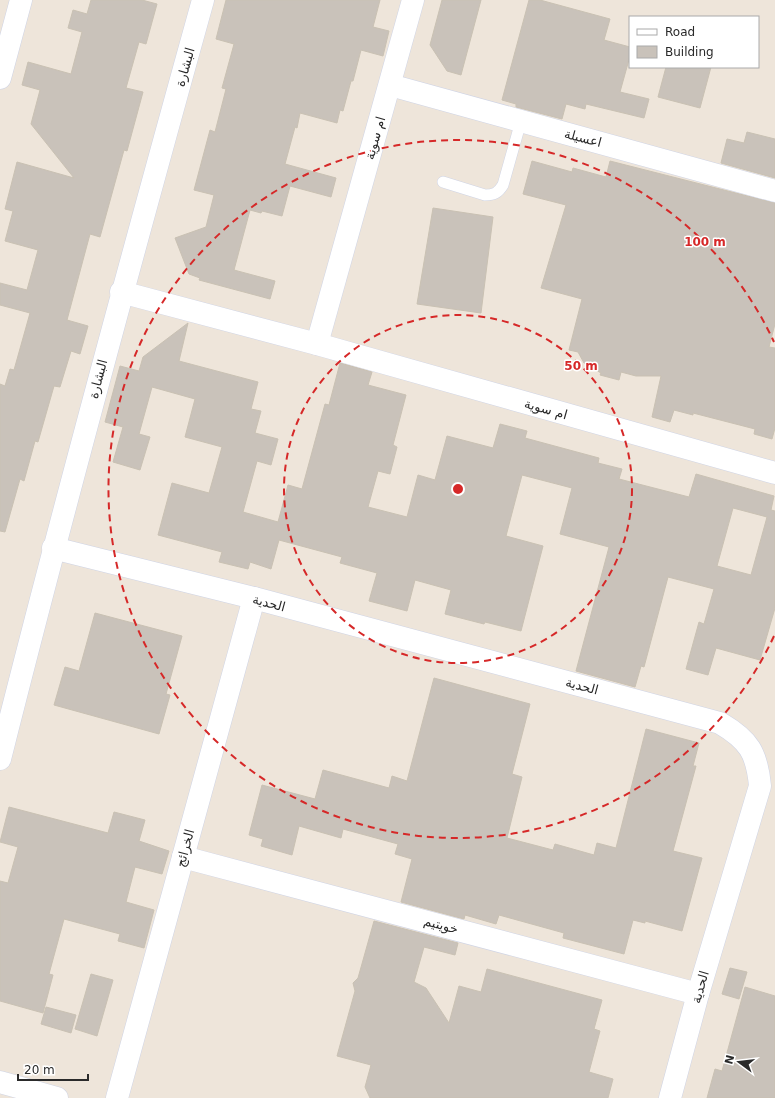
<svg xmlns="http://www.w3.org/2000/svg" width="775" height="1098" viewBox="0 0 775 1098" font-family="'DejaVu Sans','Noto Naskh Arabic',sans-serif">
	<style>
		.building { fill: #c9c2ba; stroke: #c9c1b3; fill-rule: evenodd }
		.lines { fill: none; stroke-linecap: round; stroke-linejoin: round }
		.lane-casing { stroke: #cfd4e5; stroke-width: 12 }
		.street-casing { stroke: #cfd4e5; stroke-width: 23 }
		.lane { stroke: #fff; stroke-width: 11 }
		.street { stroke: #fff; stroke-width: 22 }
		.ring { fill: none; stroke: #d62828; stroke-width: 2; stroke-dasharray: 7 5 }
		.labels { text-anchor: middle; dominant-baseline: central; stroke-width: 3; stroke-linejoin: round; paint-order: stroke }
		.street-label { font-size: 13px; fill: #2a2a2a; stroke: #fff }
		.centre { fill: #d62828; stroke: #fff; stroke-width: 2 }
		.ring-label { font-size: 12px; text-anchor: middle; font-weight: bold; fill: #d62828; stroke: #fff; stroke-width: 3; stroke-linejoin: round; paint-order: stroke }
	</style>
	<rect width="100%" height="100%" fill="#eee5da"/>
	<g class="building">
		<path d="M 91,0 L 142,0 L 157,4 L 146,44 L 139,42 L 126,88 L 143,92 L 127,151 L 124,150 L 100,237 L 90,234 L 67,320 L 88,326 L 80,354 L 71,351 L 60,387 L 54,386 L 38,442 L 35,441 L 24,481 L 20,479 L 5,532 L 0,531 L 0,384 L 5,386 L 10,369 L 14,370 L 30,313 L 0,305 L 0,283 L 27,290 L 38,250 L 5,241 L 13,211 L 5,209 L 17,162 L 74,178 L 31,124 L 40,90 L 22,85 L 28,62 L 71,74 L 82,32 L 68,28 L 73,10 L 87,14 Z"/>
		<path d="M 226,0 L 380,0 L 373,27 L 389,31 L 383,56 L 361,50 L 353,81 L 351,81 L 343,111 L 340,110 L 337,123 L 300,113 L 297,128 L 295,127 L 285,164 L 336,178 L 331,197 L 290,186 L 282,216 L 262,211 L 261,213 L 250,210 L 234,270 L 275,281 L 270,299 L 199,280 L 200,278 L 189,274 L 175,238 L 206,227 L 214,195 L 194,190 L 210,130 L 215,132 L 226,89 L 222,88 L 234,44 L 216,39 Z"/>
		<path d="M 442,0 L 481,0 L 461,75 L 447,71 L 430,45 Z"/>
		<path d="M 529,0 L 540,0 L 610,19 L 604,40 L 630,47 L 630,56 L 620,92 L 649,99 L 644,118 L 586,104 L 585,109 L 566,104 L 562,119 L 516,107 L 516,104 L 502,100 Z"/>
		<path d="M 666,67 L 711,67 L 700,108 L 658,97 Z"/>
		<path d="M 747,132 L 775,139 L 775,178 L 721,163 L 727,139 L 744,143 Z"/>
		<path d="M 532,161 L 572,172 L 573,168 L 606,177 L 610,161 L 775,203 L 775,324 L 769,347 L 775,348 L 775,428 L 772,439 L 754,434 L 755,429 L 693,413 L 693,415 L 674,410 L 670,422 L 652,417 L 661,376 L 636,376 L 621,372 L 619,380 L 600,375 L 601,373 L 584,363 L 578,352 L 569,350 L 582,299 L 541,288 L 566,205 L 523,194 Z"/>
		<path d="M 433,208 L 493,217 L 481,313 L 417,304 Z"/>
		<path d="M 188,323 L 179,361 L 258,382 L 251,409 L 261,411 L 255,433 L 278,439 L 271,465 L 257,461 L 243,512 L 278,522 L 288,485 L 302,489 L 325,404 L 329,405 L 340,363 L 372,372 L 368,385 L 406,395 L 393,445 L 397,447 L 390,474 L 378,471 L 368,507 L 407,517 L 418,475 L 435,480 L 447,436 L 493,448 L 500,424 L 527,431 L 525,438 L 599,458 L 598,463 L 622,469 L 619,479 L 689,497 L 696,474 L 774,496 L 771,510 L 775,511 L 775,608 L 760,660 L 716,648 L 708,675 L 686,669 L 699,622 L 704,624 L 714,589 L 668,577 L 644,667 L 641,666 L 635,687 L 576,671 L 609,547 L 560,534 L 572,488 L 522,475 L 506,536 L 543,546 L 521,631 L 485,622 L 484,624 L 445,614 L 451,590 L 415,580 L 407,611 L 369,601 L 377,573 L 340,563 L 342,557 L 279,540 L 271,569 L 250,562 L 248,569 L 219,562 L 222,552 L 158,535 L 172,483 L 209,493 L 222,447 L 185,437 L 195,399 L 152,387 L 139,434 L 150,437 L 140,470 L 113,462 L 123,427 L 105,422 L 120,366 L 139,371 L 143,357 ZM 733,508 L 767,517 L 751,575 L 717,566 Z"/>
		<path d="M 95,613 L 182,636 L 166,694 L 170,695 L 159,734 L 54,705 L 65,667 L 79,671 Z"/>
		<path d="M 434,678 L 530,704 L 512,774 L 522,777 L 507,838 L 553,850 L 555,844 L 594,855 L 597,843 L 616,848 L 646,729 L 699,743 L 693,766 L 696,766 L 673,851 L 702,858 L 682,931 L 645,921 L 645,923 L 633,920 L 624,954 L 563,938 L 564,933 L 499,915 L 496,924 L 465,915 L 464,919 L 401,902 L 412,859 L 395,854 L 398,844 L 343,829 L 341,838 L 299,826 L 292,855 L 261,846 L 263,839 L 249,835 L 262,785 L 315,799 L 323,770 L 389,788 L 392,776 L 407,781 Z"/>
		<path d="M 9,807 L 108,833 L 114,812 L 145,820 L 139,841 L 169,851 L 162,874 L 135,867 L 126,902 L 154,910 L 144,948 L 118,941 L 120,934 L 64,919 L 49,974 L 53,975 L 43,1013 L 0,1001 L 0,881 L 8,883 L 18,847 L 0,842 Z"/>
		<path d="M 374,921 L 458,943 L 455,955 L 424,947 L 414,982 L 426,988 L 449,1023 L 459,986 L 481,992 L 487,969 L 602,1000 L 594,1029 L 600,1031 L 589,1072 L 613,1079 L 608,1098 L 370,1098 L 365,1087 L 371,1065 L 337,1056 L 355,991 L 353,983 L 358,978 Z"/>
		<path d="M 730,968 L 747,972 L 739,999 L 722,994 Z"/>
		<path d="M 91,974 L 113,980 L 97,1036 L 75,1029 Z"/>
		<path d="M 745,987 L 775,996 L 775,1098 L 707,1098 L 715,1069 L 722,1071 Z"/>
		<path d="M 46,1007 L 76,1015 L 71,1033 L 41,1024 Z"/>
	</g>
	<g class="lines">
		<g class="lane-casing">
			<path id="lane" d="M 443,182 L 485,195 C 494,195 498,193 503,185 L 521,121"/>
		</g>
		<g class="street-casing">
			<g id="street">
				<path d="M 0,78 L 21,0"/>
				<path d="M 390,85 L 775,191"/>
				<path d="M 121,292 L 317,344 L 775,473"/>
				<path d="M 317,344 L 413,0"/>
				<path d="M 53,548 L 254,598 L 720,723 C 749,740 757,753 760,786 L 698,994 L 670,1098"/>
				<path d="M 0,759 C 64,505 133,252 203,0"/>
				<path d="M 183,857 L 698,994"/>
				<path d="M 0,1082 L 57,1098"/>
				<path d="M 117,1098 L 254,598"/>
			</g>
		</g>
		<use href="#lane" class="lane"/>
		<use href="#street" class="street"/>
	</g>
	<g class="ring">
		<circle cx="458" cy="489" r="174"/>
		<path d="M774 636A349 349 0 1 1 774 342"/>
	</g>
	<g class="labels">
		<g class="street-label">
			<text transform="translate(185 67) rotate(-74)">البشارة</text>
			<text transform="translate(375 138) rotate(-74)">ام سوية</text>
			<text transform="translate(583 138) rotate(15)">اعسيلة</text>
			<text transform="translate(98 379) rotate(-75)">البشارة</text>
			<text transform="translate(546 409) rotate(16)">ام سوية</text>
			<text transform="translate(269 603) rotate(15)">الحدية</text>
			<text transform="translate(582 686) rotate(15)">الحدية</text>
			<text transform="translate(185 848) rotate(-75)">الخرائج</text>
			<text transform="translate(441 925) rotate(15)">خويتيم</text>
			<text transform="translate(700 987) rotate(-74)">الحدية</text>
		</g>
	</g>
	<circle cx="458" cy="489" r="6" class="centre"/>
	<g class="ring-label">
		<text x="705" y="246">100 m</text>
		<text x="581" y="370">50 m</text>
	</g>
	<rect x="629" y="16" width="130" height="52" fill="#ffffff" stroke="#aaaaaa"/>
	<rect x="637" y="29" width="20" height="6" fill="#ffffff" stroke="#aaaaaa"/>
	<text x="665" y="36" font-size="12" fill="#2a2a2a">Road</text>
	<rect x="637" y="46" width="20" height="12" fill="#c9c2ba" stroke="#aaaaaa"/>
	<text x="665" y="56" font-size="12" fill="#2a2a2a">Building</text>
	<g transform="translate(739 1062) rotate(285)" stroke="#ffffff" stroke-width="3" paint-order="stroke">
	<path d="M0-3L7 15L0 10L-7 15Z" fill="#2a2a2a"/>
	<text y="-6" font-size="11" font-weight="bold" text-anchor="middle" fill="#2a2a2a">N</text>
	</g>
	<path d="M18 1074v6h70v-6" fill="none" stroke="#2a2a2a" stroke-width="2"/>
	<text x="24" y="1074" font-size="12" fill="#2a2a2a" stroke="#ffffff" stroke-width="3" paint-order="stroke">20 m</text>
</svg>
